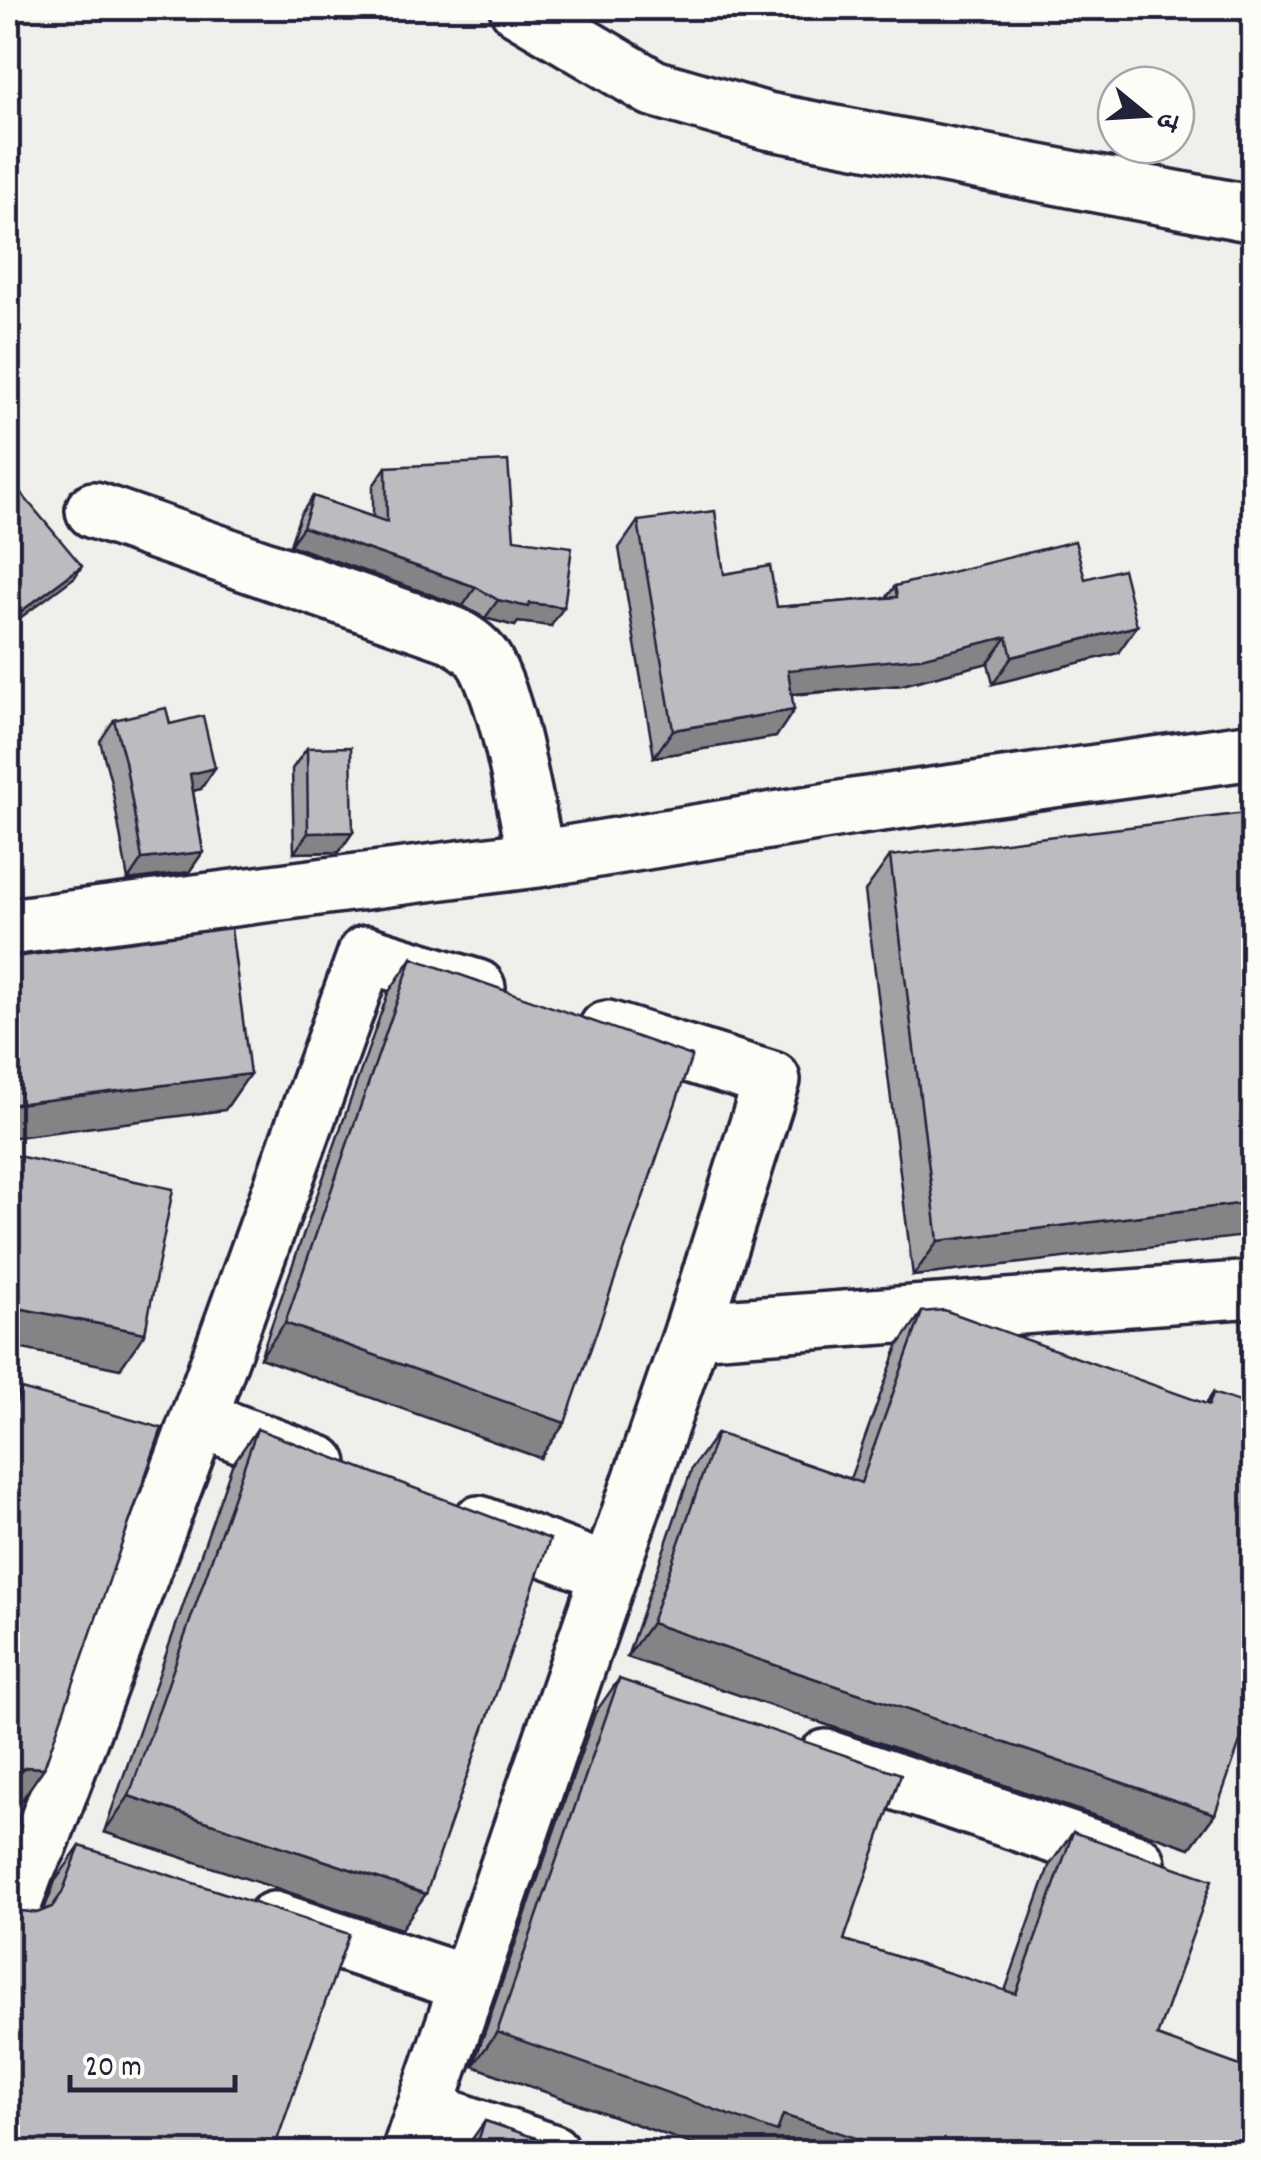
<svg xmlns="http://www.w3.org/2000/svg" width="1261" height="2160" viewBox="0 0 1261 2160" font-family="Dekko,'Playpen Sans Deva',sans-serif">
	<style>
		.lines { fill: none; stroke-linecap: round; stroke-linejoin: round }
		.minor-casing { stroke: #22223b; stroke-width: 62 }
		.minor { stroke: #fdfcf7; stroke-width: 55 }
		.wall { fill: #a2a2a5; stroke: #22223b; stroke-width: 2.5 }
		.shaded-wall { fill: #848486; stroke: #22223b; stroke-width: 2.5 }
		.building { fill: #bcbcc0; stroke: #22223b; stroke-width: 2.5 }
	</style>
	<rect width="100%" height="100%" fill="#f0efec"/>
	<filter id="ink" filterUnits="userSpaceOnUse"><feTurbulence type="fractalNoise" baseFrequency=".01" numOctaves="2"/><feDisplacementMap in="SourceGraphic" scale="20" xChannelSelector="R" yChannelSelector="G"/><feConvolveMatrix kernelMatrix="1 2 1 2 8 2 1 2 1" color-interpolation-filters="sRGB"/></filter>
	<g filter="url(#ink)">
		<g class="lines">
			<g class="minor-casing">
				<g id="minor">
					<path d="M 518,8 L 653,88 L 767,121 L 1254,214"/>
					<path d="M 94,510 L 453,635 C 467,643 480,651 487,666 C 512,716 524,803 537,859"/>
					<path d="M 8,927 L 537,859 L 853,807 L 1254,751"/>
					<path d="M 693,1330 L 1254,1289"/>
					<path d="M 199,1419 L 319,1464"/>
					<path d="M 479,1524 L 607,1572"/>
					<path d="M 826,1758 L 1137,1863"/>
					<path d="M 8,1918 L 26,1869 L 40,1843 L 189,1445 L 366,954 L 477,988"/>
					<path d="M 274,1920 L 468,1984 L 410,2152"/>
					<path d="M 468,1984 L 693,1330 L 772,1080 L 607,1029"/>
					<path d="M 425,2110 L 551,2152"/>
				</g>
			</g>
			<use href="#minor" class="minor"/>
		</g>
		<g class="wall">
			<path d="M 386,467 L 514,539 L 551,626 L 518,622 L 515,626 L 485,618 L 463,606 L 290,545 L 300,515 L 313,496 L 373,517 L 373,486 Z"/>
			<path d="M 638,521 L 777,607 L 886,598 L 895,586 L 1085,579 L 1118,653 L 993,684 L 988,663 L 902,685 L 792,695 L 776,737 L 654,757 L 619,548 Z"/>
			<path d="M 114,720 L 170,724 L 201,789 L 193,791 L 203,852 L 189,872 L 128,880 L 111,782 L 100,741 Z"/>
			<path d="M 307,748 L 353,832 L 339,852 L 294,853 L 292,769 Z"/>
			<path d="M 890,856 L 1218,1238 L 913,1276 L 865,891 Z"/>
			<path d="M 412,958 L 540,1458 L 260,1358 L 388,993 Z"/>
			<path d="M 922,1312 L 1206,1404 L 1213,1393 L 1215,1814 L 1190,1848 L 627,1657 L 692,1468 L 717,1433 L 850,1479 L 898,1346 Z"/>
			<path d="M 21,1389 L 19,1804 L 8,1803 L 8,1408 Z"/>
			<path d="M 257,1429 L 401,1929 L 104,1832 L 232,1465 Z"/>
			<path d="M 619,1679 L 844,1940 L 1005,1991 L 1049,1866 L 1073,1832 L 1157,2036 L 1254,2152 L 770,2152 L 764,2151 L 763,2152 L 714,2152 L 473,2066 L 595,1713 Z"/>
			<path d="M 80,1846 L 273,2152 L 8,1902 L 21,1911 L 37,1913 L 44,1910 L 55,1881 Z"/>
			<path d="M 485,2121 L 565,2148 L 588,2152 L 463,2152 Z"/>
		</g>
		<g class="shaded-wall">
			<path d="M 303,527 L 476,587 L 463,606 L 290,545 Z"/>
			<path d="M 82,566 L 75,577 L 8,627 L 8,621 Z"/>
			<path d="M 498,600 L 529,603 L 564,607 L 551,626 L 518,622 L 515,626 L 485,618 Z"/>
			<path d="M 1137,626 L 1118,653 L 993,684 L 1012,657 Z"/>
			<path d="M 1007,637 L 988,663 L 902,685 L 769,696 L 788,670 Z"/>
			<path d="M 794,710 L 776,737 L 654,757 L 673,730 Z"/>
			<path d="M 215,768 L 201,789 L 175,795 L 190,774 Z"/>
			<path d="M 353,832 L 339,852 L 294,853 L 308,833 Z"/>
			<path d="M 203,852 L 189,872 L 128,880 L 142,859 Z"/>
			<path d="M 250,1074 L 225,1110 L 8,1138 L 8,1105 Z"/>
			<path d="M 1254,1202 L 1254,1235 L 913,1276 L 938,1241 Z"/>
			<path d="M 8,1306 L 145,1333 L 120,1369 L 8,1346 Z"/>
			<path d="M 285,1323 L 565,1423 L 540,1458 L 260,1358 Z"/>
			<path d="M 651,1623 L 1215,1814 L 1190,1848 L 627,1657 Z"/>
			<path d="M 26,1767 L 44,1768 L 19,1804 L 8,1803 L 8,1781 L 13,1774 Z"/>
			<path d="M 129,1796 L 426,1894 L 401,1929 L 104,1832 Z"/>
			<path d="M 497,2032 L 783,2115 L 901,2152 L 770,2152 L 764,2151 L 763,2152 L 714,2152 L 473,2066 Z"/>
		</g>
		<g class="building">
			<path d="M 508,461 L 514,539 L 572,547 L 564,607 L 529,603 L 528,607 L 498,600 L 476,587 L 303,527 L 313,496 L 387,522 L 386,467 Z"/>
			<path d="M 15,486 L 82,566 L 8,621 L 8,492 Z"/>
			<path d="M 715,511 L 724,574 L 770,566 L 777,607 L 897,597 L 895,586 L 1075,541 L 1085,579 L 1123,569 L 1137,626 L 1012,657 L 1007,637 L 920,658 L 788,670 L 794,710 L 673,730 L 638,521 Z"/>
			<path d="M 166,708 L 170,724 L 203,716 L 215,768 L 190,774 L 203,852 L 142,859 L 125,761 L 114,720 Z"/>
			<path d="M 351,747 L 353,832 L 308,833 L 307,748 Z"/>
			<path d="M 1254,812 L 1254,1202 L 938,1241 L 890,856 Z"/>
			<path d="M 231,928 L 250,1074 L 8,1105 L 8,958 Z"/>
			<path d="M 412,958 L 692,1056 L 565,1423 L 285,1323 Z"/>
			<path d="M 8,1154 L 173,1189 L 145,1333 L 8,1306 Z"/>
			<path d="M 944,1310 L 1209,1405 L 1213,1393 L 1254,1407 L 1254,1702 L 1215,1814 L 651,1623 L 717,1433 L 861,1483 L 922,1312 Z"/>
			<path d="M 21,1389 L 162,1428 L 44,1768 L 26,1767 L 13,1774 L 8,1781 L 8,1427 Z"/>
			<path d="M 257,1429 L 550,1539 L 426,1894 L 129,1796 Z"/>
			<path d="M 619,1679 L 901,1774 L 844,1940 L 1016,1994 L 1073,1832 L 1212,1880 L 1157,2036 L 1254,2071 L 1254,2152 L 901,2152 L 783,2115 L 777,2132 L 497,2032 Z"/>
			<path d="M 8,1814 L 9,1817 L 21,1826 L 8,1861 Z"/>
			<path d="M 80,1846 L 349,1934 L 273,2152 L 8,2152 L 8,1899 L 21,1911 L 37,1913 L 52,1907 L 62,1893 Z"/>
			<path d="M 485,2121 L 565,2148 L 577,2149 L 588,2152 L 474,2152 Z"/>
		</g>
	</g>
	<rect width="1261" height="2160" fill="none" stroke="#fdfcf7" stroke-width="40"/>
	<rect x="20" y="20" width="1221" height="2120" fill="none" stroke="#22223b" stroke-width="4" filter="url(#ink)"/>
	<g transform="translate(1146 115) rotate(108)"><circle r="48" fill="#fdfcf7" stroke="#a5a5ac" stroke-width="2.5"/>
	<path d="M0-8L18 38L0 25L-18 38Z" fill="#22223b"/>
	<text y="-15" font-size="28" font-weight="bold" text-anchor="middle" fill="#22223b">उ</text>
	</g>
	<path d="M70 2075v15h165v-15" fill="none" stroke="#22223b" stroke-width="5"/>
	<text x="85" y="2075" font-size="30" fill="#22223b" stroke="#fdfcf7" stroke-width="8" paint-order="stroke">20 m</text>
</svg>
